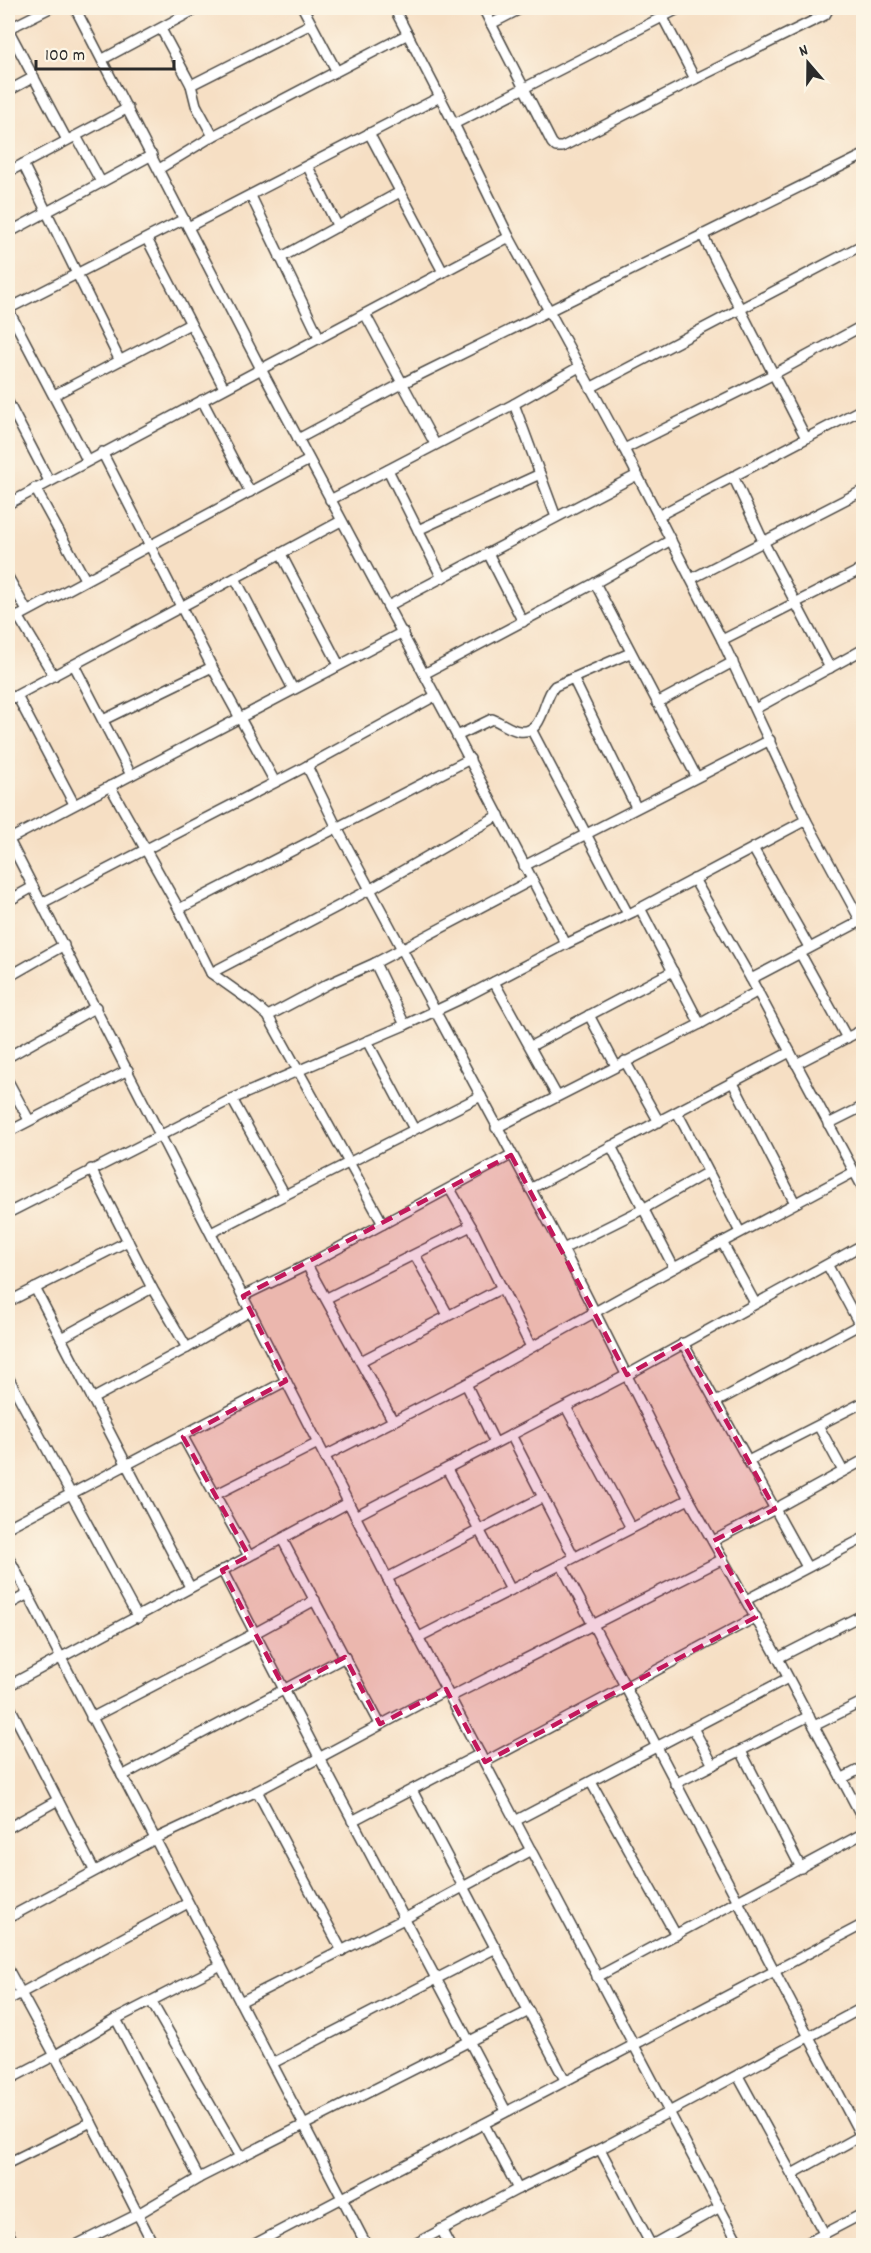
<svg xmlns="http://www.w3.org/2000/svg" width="871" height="2253" viewBox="0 0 871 2253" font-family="Dekko,sans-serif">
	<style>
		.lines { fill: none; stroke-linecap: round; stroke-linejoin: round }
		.street-casing { stroke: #494642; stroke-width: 12 }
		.street { stroke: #fff; stroke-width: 9 }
		.marked { fill: #c2185b; fill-opacity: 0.2; stroke: #c2185b; stroke-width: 4.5; stroke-dasharray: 12 8; stroke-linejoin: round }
	</style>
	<rect width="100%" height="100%" fill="#fcf5e5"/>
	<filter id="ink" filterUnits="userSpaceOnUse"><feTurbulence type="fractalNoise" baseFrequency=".0167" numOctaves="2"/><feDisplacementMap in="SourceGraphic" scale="12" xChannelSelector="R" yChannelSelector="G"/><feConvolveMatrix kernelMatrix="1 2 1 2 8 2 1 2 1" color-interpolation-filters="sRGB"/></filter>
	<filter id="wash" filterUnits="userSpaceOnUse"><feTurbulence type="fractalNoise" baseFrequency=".008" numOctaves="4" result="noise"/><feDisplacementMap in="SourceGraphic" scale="24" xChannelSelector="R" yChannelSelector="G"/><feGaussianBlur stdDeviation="1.35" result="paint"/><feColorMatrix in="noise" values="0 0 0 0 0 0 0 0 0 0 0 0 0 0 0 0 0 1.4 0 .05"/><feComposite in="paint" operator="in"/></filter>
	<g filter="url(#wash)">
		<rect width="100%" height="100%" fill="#f6dfc4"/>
	</g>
	<g filter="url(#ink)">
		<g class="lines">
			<g class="street-casing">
				<g id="street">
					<path d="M 75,8 L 261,369 L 457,736 L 566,944"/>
					<path d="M 303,8 L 336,70"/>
					<path d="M 394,8 L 454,124 L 509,237 L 624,449 L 722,640 L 806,820 L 864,927"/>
					<path d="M 483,8 L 552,143 L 556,147 L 562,147 L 695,79 L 825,15 L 829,8"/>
					<path d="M 658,8 L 695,79"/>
					<path d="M 491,24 L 522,8"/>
					<path d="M 8,29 L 67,140"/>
					<path d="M 8,29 L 50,8"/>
					<path d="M 161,29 L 191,85 L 196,105 L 213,136"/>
					<path d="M 103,59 L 198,8"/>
					<path d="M 191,85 L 311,24"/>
					<path d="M 8,91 L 34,77"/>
					<path d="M 454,124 L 680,8"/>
					<path d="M 369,133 L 443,272"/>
					<path d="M 76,136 L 101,182"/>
					<path d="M 23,164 L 119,359"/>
					<path d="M 308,167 L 338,227"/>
					<path d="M 159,169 L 213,136 L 408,34"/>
					<path d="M 8,172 L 128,108"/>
					<path d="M 251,196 L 319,337"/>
					<path d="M 188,227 L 440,97"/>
					<path d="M 8,233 L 152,155"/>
					<path d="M 702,234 L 806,438"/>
					<path d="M 147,239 L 224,388"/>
					<path d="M 280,258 L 400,192"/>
					<path d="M 8,309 L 184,219"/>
					<path d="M 8,309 L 87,460"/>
					<path d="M 365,314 L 435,444"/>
					<path d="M 590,388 L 864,244"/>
					<path d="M 54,395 L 190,324"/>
					<path d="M 202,400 L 250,492"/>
					<path d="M 8,402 L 49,481"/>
					<path d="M 514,404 L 556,517"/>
					<path d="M 298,439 L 401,384 L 864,155"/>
					<path d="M 624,449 L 774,374 L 864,325"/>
					<path d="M 102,452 L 212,667 L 275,782"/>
					<path d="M 388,470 L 442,578"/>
					<path d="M 733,476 L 764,543 L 830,668"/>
					<path d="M 35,488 L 85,579"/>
					<path d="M 330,500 L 514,404 L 579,367"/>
					<path d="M 8,504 L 509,237"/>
					<path d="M 658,516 L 864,408"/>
					<path d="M 418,530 L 540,474"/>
					<path d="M 488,553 L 523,622"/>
					<path d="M 281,554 L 339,665"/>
					<path d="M 8,577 L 27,611"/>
					<path d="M 235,578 L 293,689"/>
					<path d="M 691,579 L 864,490"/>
					<path d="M 595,583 L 696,776"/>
					<path d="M 388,606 L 637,475"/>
					<path d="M 18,616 L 54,676"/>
					<path d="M 8,622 L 309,460"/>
					<path d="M 722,640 L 864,568"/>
					<path d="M 74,665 L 131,775"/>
					<path d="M 424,674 L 595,583 L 671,540"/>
					<path d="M 573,678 L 636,807"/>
					<path d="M 17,696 L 74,804"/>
					<path d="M 8,700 L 341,521"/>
					<path d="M 657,703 L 733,662"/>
					<path d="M 755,709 L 864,649"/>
					<path d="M 103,720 L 212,667"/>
					<path d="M 531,729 L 628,914"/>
					<path d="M 457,736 L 492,719 C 501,722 510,730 519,731 C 545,735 542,698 555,686 L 630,653"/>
					<path d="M 307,766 L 337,828 L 563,1249 L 689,1499 L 778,1658 L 864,1821"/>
					<path d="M 110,786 L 179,909 L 211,973 L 249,1000 L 268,1016 L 383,1224"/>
					<path d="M 8,838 L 387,1578 L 740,2246"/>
					<path d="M 8,840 L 403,632"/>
					<path d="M 753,848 L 809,947"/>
					<path d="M 524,866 L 770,740"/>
					<path d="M 694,879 L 751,979 L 864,1190"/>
					<path d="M 8,901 L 33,887"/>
					<path d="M 42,903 L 307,766 L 435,696"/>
					<path d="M 640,908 L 700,1024"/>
					<path d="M 179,909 L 470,759"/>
					<path d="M 800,953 L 847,1038"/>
					<path d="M 375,963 L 405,1025"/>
					<path d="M 211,973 L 371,889 L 499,815"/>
					<path d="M 8,977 L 64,945"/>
					<path d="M 751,979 L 863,920"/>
					<path d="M 494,982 L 557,1096"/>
					<path d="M 589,1015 L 616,1066"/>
					<path d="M 268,1016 L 328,984 L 375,963 L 532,880"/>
					<path d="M 367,1041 L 414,1129"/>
					<path d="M 531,1046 L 673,971"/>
					<path d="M 8,1057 L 96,1007"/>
					<path d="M 625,1061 L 659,1122"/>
					<path d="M 796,1064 L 864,1029"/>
					<path d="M 8,1081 L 29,1120"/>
					<path d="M 733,1083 L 795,1203"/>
					<path d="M 232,1099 L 285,1195 L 481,1096"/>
					<path d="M 677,1112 L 740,1232"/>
					<path d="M 828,1124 L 864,1106"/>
					<path d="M 496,1128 L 700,1024 L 758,991"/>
					<path d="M 8,1132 L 128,1070"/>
					<path d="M 611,1146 L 674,1268"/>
					<path d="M 91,1169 L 152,1288 L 187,1348"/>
					<path d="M 450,1189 L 471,1226 L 531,1347"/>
					<path d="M 530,1189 L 790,1052"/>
					<path d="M 8,1213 L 232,1099 L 405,1025 L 467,996 L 566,944 L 633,912 L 806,820"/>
					<path d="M 211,1233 L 285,1195"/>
					<path d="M 722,1242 L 755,1303"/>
					<path d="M 563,1249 L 643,1209 L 708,1172"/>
					<path d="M 415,1255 L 448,1315"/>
					<path d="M 307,1265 L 393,1421"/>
					<path d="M 828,1266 L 864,1333"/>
					<path d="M 35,1288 L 190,1587"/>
					<path d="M 243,1296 L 307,1265 L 511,1155"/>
					<path d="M 327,1298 L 471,1226"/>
					<path d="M 8,1302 L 128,1241"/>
					<path d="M 61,1338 L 152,1288"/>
					<path d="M 683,1343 L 807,1567"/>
					<path d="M 361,1361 L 500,1289"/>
					<path d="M 8,1377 L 138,1618"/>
					<path d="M 466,1384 L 495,1443"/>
					<path d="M 92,1399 L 187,1348 L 250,1311"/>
					<path d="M 716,1402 L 859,1325"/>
					<path d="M 566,1407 L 631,1528"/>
					<path d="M 819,1427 L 843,1471"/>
					<path d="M 511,1435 L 574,1557"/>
					<path d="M 183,1437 L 249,1556"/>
					<path d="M 325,1456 L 466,1384 L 674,1268 L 854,1172"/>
					<path d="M 748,1461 L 864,1402"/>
					<path d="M 447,1469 L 511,1590"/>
					<path d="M 215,1495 L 318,1443"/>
					<path d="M 355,1516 L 627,1375 L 864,1244"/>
					<path d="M 8,1527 L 286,1381"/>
					<path d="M 282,1539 L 380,1724"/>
					<path d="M 713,1541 L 775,1509 L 864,1460"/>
					<path d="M 8,1556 L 367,2246"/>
					<path d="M 561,1564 L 861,2136"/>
					<path d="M 222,1570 L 319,1757 L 506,2111"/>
					<path d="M 387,1578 L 543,1497"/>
					<path d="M 746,1600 L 864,1538"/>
					<path d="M 8,1605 L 28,1594"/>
					<path d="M 419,1637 L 689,1499"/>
					<path d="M 778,1658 L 864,1614"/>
					<path d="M 8,1686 L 348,1503"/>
					<path d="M 450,1697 L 723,1559"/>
					<path d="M 8,1703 L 94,1870"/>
					<path d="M 91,1718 L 255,1633 L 315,1600"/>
					<path d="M 814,1726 L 864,1701"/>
					<path d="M 693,1728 L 713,1765"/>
					<path d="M 741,1751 L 801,1868"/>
					<path d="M 485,1762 L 756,1617"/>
					<path d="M 122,1776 L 345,1657"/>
					<path d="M 841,1779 L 864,1767"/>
					<path d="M 591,1782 L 676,1935"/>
					<path d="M 675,1784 L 809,1716"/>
					<path d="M 412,1790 L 565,2080"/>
					<path d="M 257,1791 L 342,1951"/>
					<path d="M 352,1821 L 480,1754"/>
					<path d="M 515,1821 L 788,1678"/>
					<path d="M 8,1828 L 58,1800"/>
					<path d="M 8,1918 L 155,1839 L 257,1791 L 446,1690"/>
					<path d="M 8,1969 L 91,2122 L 154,2246"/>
					<path d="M 597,1977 L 864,1833"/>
					<path d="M 8,2000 L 188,1903"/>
					<path d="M 151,2001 L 240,2157"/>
					<path d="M 240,2002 L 404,1919 L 531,1850"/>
					<path d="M 116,2019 L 199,2178"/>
					<path d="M 273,2063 L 496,1948"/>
					<path d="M 738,2076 L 824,2233"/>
					<path d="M 8,2080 L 54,2056 L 116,2019 L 221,1965"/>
					<path d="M 484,2124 L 518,2189"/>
					<path d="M 600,2149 L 651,2245"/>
					<path d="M 8,2163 L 91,2122"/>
					<path d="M 792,2174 L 864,2134"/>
					<path d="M 441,2229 L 450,2246"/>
					<path d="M 8,2232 L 15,2246"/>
					<path d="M 74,2246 L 138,2214 L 199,2178 L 529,2011"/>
					<path d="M 251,2246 L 864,1924"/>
					<path d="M 411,2246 L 518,2189 L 600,2149 L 864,2007"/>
					<path d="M 650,2246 L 720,2207"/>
					<path d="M 801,2246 L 864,2213"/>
				</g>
			</g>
			<use href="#street" class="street"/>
		</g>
	</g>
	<path class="marked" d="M 511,1155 L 627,1375 L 683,1343 L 775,1509 L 713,1541 L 756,1617 L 485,1762 L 446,1689 L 380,1724 L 345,1657 L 285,1690 L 222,1570 L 249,1556 L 183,1437 L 286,1381 L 243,1296 Z"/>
	<rect width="871" height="2253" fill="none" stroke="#fcf5e5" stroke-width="30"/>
	<g transform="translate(808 63) rotate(340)" stroke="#fcf5e5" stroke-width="4.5" paint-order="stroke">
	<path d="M0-4.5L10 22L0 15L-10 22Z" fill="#2b2b2b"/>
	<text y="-9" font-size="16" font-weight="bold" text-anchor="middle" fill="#2b2b2b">N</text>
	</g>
	<path d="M36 60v9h138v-9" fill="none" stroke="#2b2b2b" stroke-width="3"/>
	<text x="45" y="60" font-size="18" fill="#2b2b2b" stroke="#fcf5e5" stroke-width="4.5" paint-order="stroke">100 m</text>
</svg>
